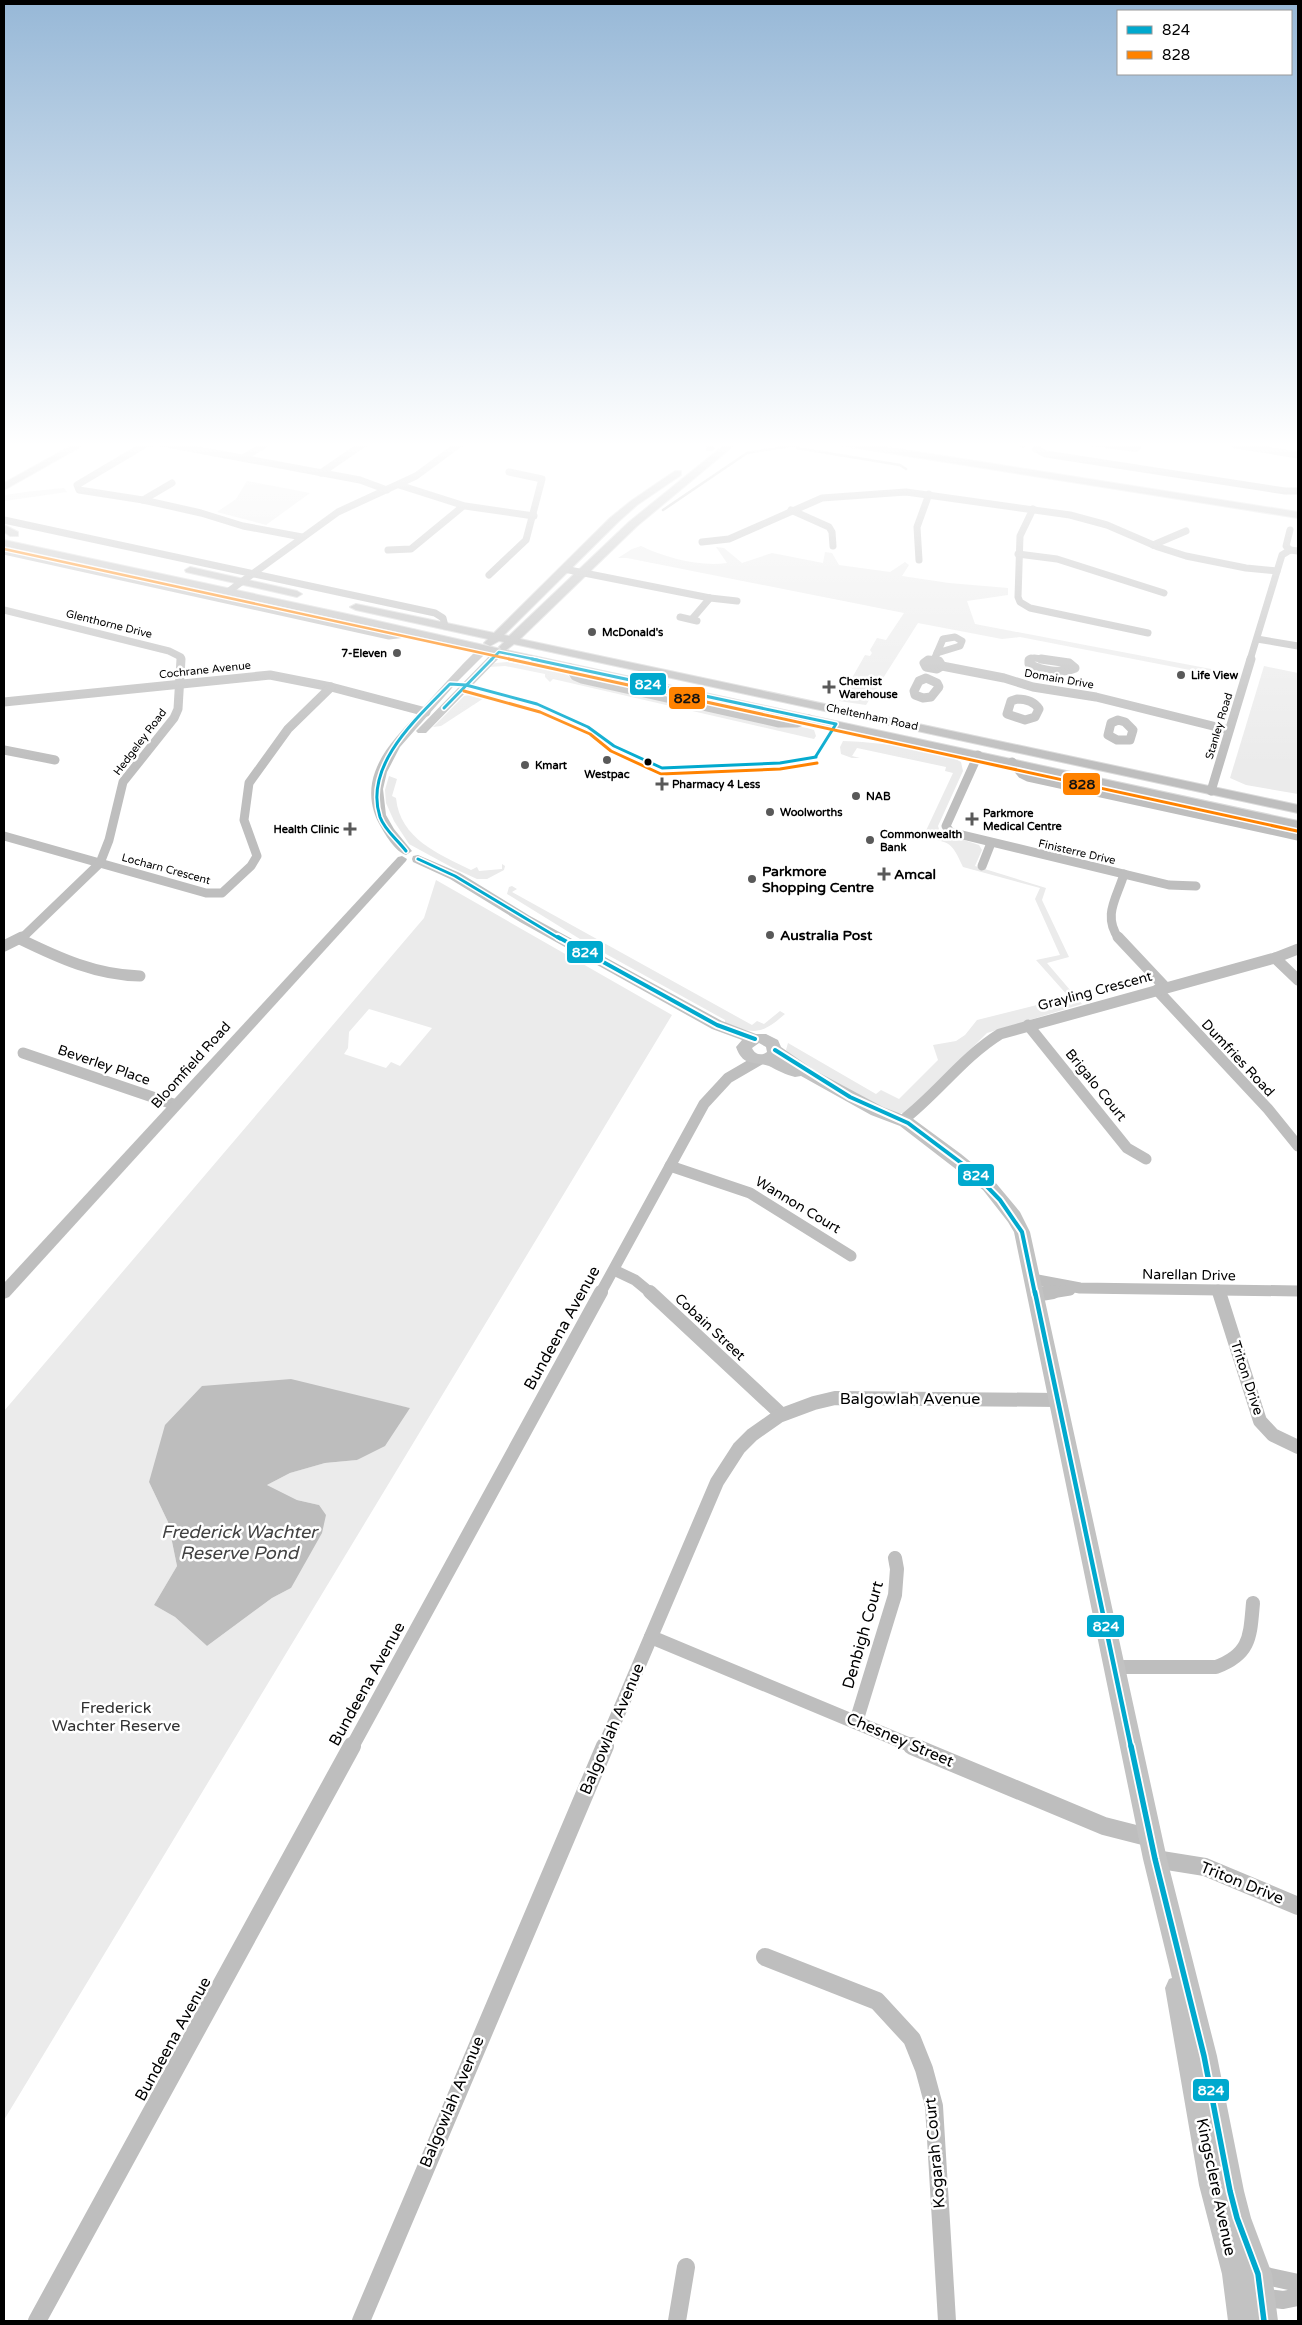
<svg xmlns="http://www.w3.org/2000/svg" width="1302" height="2325" viewBox="0 0 1302 2325" font-family="'Varela Round',sans-serif">
	<style>
		.green { fill: #ebebeb; fill-rule: evenodd }
		.water { fill: #bdbdbd }
		.lines { fill: none; stroke-linecap: round; stroke-linejoin: round }
		.stream { stroke: #bdbdbd; stroke-width: 2.5 }
		.primary-casing { stroke: #dbdbdb; stroke-width: 2 }
		.trunk-casing { stroke: #dbdbdb; stroke-width: 2 }
		.minor-far4 { stroke: #bebebe; stroke-width: 7 }
		.minor-far3 { stroke: #bebebe; stroke-width: 9 }
		.minor-far2 { stroke: #bebebe; stroke-width: 11 }
		.minor-far1 { stroke: #bebebe; stroke-width: 14 }
		.minor { stroke: #bebebe; stroke-width: 18 }
		.tertiary { fill: #bebebe; fill-rule: evenodd }
		.secondary { fill: #c2c2c2; fill-rule: evenodd }
		.primary { fill: #bebebe; fill-rule: evenodd }
		.trunk { fill: #bebebe; fill-rule: evenodd }
		.bus-1-far4-casing { stroke: #fff; stroke-width: 5 }
		.bus-1-far3-casing { stroke: #fff; stroke-width: 6 }
		.bus-1-far2-casing { stroke: #fff; stroke-width: 8 }
		.bus-1-far1-casing { stroke: #fff; stroke-width: 8 }
		.bus-1-casing { stroke: #fff; stroke-width: 9 }
		.bus-2-far1-casing { stroke: #fff; stroke-width: 5 }
		.bus-2-casing { stroke: #fff; stroke-width: 6 }
		.bus-1-far4 { stroke: #00a9ce; stroke-width: 2.5 }
		.bus-1-far3 { stroke: #00a9ce; stroke-width: 3 }
		.bus-1-far2 { stroke: #00a9ce; stroke-width: 4 }
		.bus-1-far1 { stroke: #00a9ce; stroke-width: 4.5 }
		.bus-1 { stroke: #00a9ce; stroke-width: 5.5 }
		.bus-2-far1 { stroke: #ff8200; stroke-width: 2.5 }
		.bus-2 { stroke: #ff8200; stroke-width: 3 }
		.poi-dot { fill: #595959; stroke: #fff; stroke-width: 2 }
		.bus-dot { fill: #000; stroke: #fff; stroke-width: 2 }
		.labels { text-anchor: middle; dominant-baseline: central; stroke-width: 5; stroke-linejoin: round; paint-order: stroke }
		.far-street-label { font-size: 11px; fill: #000; stroke: #fff }
		.far-poi-label { font-size: 11px; font-weight: bold; fill: #000; stroke: #fff; text-anchor: start }
		.poi-label { font-size: 14px; font-weight: bold; fill: #000; stroke: #fff; text-anchor: start }
		.street-label { font-size: 14px; fill: #000; stroke: #fff }
		.near-street-label { font-size: 16px; fill: #000; stroke: #fff }
		.near-park-label { font-size: 16px; fill: #313131; stroke: #fff }
		.near-water-label { font-size: 18px; font-style: italic; fill: #424242; stroke: #fff }
		.line-badge { stroke: #fff; stroke-width: 2 }
		.badge-label { font-size: 14px; text-anchor: middle; font-weight: bold; fill: #fff }
		.pale-badge-label { font-size: 14px; text-anchor: middle; font-weight: bold; fill: #111 }
	</style>
	<rect width="100%" height="100%" fill="#fff"/>
	<g class="green">
		<path d="M 247,481 L 310,493 L 266,525 L 217,512 L 236,499 Z"/>
		<path d="M 64,488 L 67,492 L 4,501 L 4,496 C 9,493 54,489 64,488 Z"/>
		<path d="M 641,546 C 666,558 700,567 727,563 L 716,547 L 724,548 L 742,563 L 772,553 L 823,563 L 825,552 L 832,553 L 839,565 L 890,572 L 905,562 L 909,565 L 902,576 L 949,583 L 1008,588 L 1008,595 L 967,601 L 975,624 L 1232,673 L 1231,678 L 1020,637 L 1002,639 L 918,623 L 866,705 L 839,701 L 865,655 L 870,656 L 872,653 L 870,650 L 877,638 L 886,640 L 904,613 L 627,558 L 618,558 L 632,549 Z"/>
		<path d="M 507,662 L 562,672 L 574,679 L 807,728 L 814,730 L 816,736 L 814,739 L 553,679 L 550,682 L 545,677 L 545,674 L 505,666 L 489,667 L 495,663 Z"/>
		<path d="M 1264,666 L 1298,673 L 1298,794 L 1246,785 L 1230,778 Z"/>
		<path d="M 469,695 L 484,698 L 441,726 L 433,727 L 464,696 Z"/>
		<path d="M 843,741 C 870,742 940,748 961,762 L 963,771 L 938,826 L 940,832 L 979,845 L 982,850 L 975,866 L 1046,888 L 1042,900 L 1069,957 L 1047,963 L 1082,1004 L 987,1033 L 907,1113 L 893,1113 L 795,1061 L 786,1050 L 788,1043 L 876,1094 L 881,1090 L 899,1099 L 938,1060 L 933,1045 L 956,1041 L 965,1035 L 977,1020 L 1069,997 L 1036,960 L 1060,955 L 1035,899 L 1040,888 L 963,867 C 951,841 951,843 923,837 L 953,773 L 945,771 L 946,767 L 857,748 L 852,756 L 860,758 L 852,758 L 841,754 L 840,747 Z"/>
		<path d="M 389,776 L 397,779 L 392,796 L 396,798 C 400,839 439,854 471,870 L 477,867 L 479,871 L 502,869 L 502,864 L 505,866 L 504,870 L 487,879 L 477,879 L 453,868 L 409,844 L 394,821 L 386,803 L 385,790 Z"/>
		<path d="M 436,880 L 672,1015 L 4,2120 L 4,1411 L 424,918 ZM 369,1009 L 432,1028 L 400,1066 L 391,1062 L 386,1068 L 344,1054 L 348,1048 L 349,1032 ZM 377,1401 L 410,1408 L 357,1460 L 325,1463 L 290,1473 L 267,1485 L 297,1500 L 319,1505 L 291,1588 L 272,1598 L 207,1646 L 175,1617 L 154,1605 L 177,1566 L 168,1522 L 149,1482 Z"/>
		<path d="M 512,886 L 517,889 L 512,892 L 752,1025 L 757,1021 L 764,1024 L 780,1011 L 785,1014 C 761,1035 755,1034 725,1024 L 725,1020 L 588,944 L 507,894 L 509,887 Z"/>
	</g>
	<path class="water" d="M 291,1379 L 410,1408 L 385,1446 L 357,1460 L 325,1463 L 290,1473 L 267,1485 L 297,1500 L 319,1505 L 326,1515 L 322,1533 L 291,1588 L 272,1598 L 207,1646 L 175,1617 L 154,1605 L 177,1566 L 168,1522 L 149,1482 L 165,1425 L 202,1386 Z"/>
	<g class="lines">
		<g class="stream">
			<path d="M 797,442 L 797,448 L 900,465 L 906,469"/>
			<path d="M 1020,442 L 1019,445 L 1023,447"/>
			<path d="M 663,510 L 747,453 L 797,445"/>
		</g>
		<g class="primary-casing">
			<g id="primary">
				<path d="M 78,442 L 89,442 L 4,490 L 4,483 Z"/>
				<path d="M 728,442 L 738,442 L 637,526 L 520,639 L 1298,805 L 1298,813 L 514,644 L 506,650 L 1298,821 L 1298,829 L 4,546 L 4,540 L 347,614 L 501,649 L 499,647 L 504,642 L 499,641 L 490,646 L 484,643 L 488,639 L 356,610 L 350,607 L 356,604 L 494,633 L 610,518 L 631,501 L 675,471 L 681,471 L 681,475 L 637,505 L 618,522 L 504,635 L 509,636 L 629,522 Z"/>
				<path d="M 4,525 L 18,532 L 18,536 L 10,536 L 4,532 Z"/>
				<path d="M 190,567 L 297,591 L 302,594 L 297,597 L 186,572 L 185,570 Z"/>
			</g>
		</g>
		<g class="trunk-casing">
			<g id="trunk">
				<path d="M 706,442 L 716,442 L 713,450 L 707,450 Z"/>
				<path d="M 833,442 L 855,442 L 1298,512 L 1298,518 L 838,445 Z"/>
			</g>
		</g>
		<g class="minor-far4">
			<path d="M 1040,442 L 1036,449 L 1046,454 L 1285,491 L 1298,491"/>
			<path d="M 1087,442 L 1132,448 L 1137,448 L 1140,442"/>
			<path d="M 1229,442 L 1236,445 L 1298,455"/>
			<path d="M 243,458 L 269,442"/>
			<path d="M 321,473 L 366,442"/>
			<path d="M 399,485 L 465,506 L 534,516"/>
			<path d="M 143,500 L 172,483"/>
			<path d="M 1033,509 L 1020,536 L 1018,597 L 1020,602 L 1030,608 L 1148,633"/>
			<path d="M 791,510 L 829,527 L 832,532 L 833,546"/>
			<path d="M 4,520 L 435,613 L 443,618 L 445,626"/>
			<path d="M 1290,530 L 1286,546 L 1290,550"/>
			<path d="M 302,537 L 243,526 L 201,513 L 143,500 L 79,490 L 77,485 L 146,444 L 156,442 L 360,480 L 387,490"/>
			<path d="M 702,542 L 729,539 L 822,498 L 906,492 L 1070,515 L 1107,525 L 1158,547 L 1186,556 L 1246,568 L 1277,571"/>
			<path d="M 1153,545 L 1186,531"/>
			<path d="M 388,550 L 411,549 L 462,507"/>
			<path d="M 4,551 L 389,636 L 414,633"/>
			<path d="M 1018,554 L 1057,559 L 1164,593"/>
			<path d="M 919,560 L 917,527 L 929,494"/>
			<path d="M 564,569 L 710,598 L 737,601"/>
			<path d="M 489,575 L 526,540 L 542,479 L 509,472"/>
			<path d="M 229,591 L 338,512 L 416,476 L 462,442"/>
			<path d="M 4,610 L 169,651 L 181,657 L 181,660"/>
			<path d="M 680,617 L 697,621"/>
			<path d="M 692,619 L 710,598"/>
			<path d="M 955,637 L 962,641 L 960,646 L 937,653 L 943,639 Z"/>
			<path d="M 1257,639 L 1298,646"/>
			<path d="M 928,660 L 931,660"/>
			<path d="M 934,660 L 937,653"/>
			<path d="M 1029,660 L 1034,658 L 1050,660"/>
			<path d="M 1250,660 L 1282,555 L 1290,550 L 1298,551"/>
		</g>
		<g class="minor-far3">
			<path d="M 1031,659 L 1029,660 L 1029,664 C 1042,671 1061,674 1075,668 L 1069,663 L 1041,659"/>
			<path d="M 928,660 L 939,661 L 942,666 L 937,669 L 926,667 L 924,663 Z"/>
			<path d="M 942,666 L 1004,678 L 1033,687 L 1096,697 L 1229,730"/>
			<path d="M 570,668 L 575,676 L 582,679 L 779,723 L 797,723 L 809,719"/>
			<path d="M 926,678 L 937,683 L 939,687 L 931,697 L 923,698 L 915,695 L 914,691 L 919,681 Z"/>
			<path d="M 1017,699 C 1026,699 1034,701 1039,709 L 1035,717 L 1025,720 L 1007,714 L 1011,701 Z"/>
			<path d="M 4,702 L 270,675 L 331,687 L 426,712"/>
			<path d="M 1118,720 L 1125,722 L 1133,730 L 1130,740 L 1117,740 L 1108,735 L 1111,723 Z"/>
			<path d="M 4,750 L 55,760"/>
			<path d="M 978,755 L 946,826 L 950,832 L 1169,885 L 1196,886"/>
			<path d="M 1012,762 L 1022,774 L 1028,777 L 1298,836"/>
			<path d="M 1211,791 L 1251,659"/>
			<path d="M 4,836 L 206,893 L 222,893 L 251,866 L 257,856 L 244,820 L 249,783 L 288,729 L 331,687"/>
			<path d="M 982,866 L 991,843"/>
			<path d="M 21,939 L 100,863 L 109,840 L 123,782 L 174,718 L 178,709 L 181,659"/>
			<path d="M 1119,939 C 1102,915 1117,898 1124,874"/>
		</g>
		<g class="minor-far2">
			<path d="M 1118,937 L 1165,987"/>
			<path d="M 20,939 C 59,958 96,975 140,976"/>
			<path d="M 4,946 L 22,937"/>
			<path d="M 1275,958 L 1298,980"/>
			<path d="M 1157,990 L 1268,1109 L 1298,1146"/>
			<path d="M 1028,1025 L 1127,1148 L 1146,1159"/>
			<path d="M 23,1053 L 176,1105"/>
			<path d="M 903,1120 C 937,1094 963,1057 1000,1034 L 1275,958 L 1298,949"/>
			<path d="M 670,1166 L 750,1193 L 851,1256"/>
			<path d="M 614,1270 L 635,1280 L 652,1294"/>
			<path d="M 1032,1279 L 1080,1288 L 1298,1291"/>
			<path d="M 1218,1290 L 1219,1294"/>
			<path d="M 600,1294 L 704,1104 L 728,1078 L 759,1060"/>
			<path d="M 1045,1294 L 1070,1290"/>
		</g>
		<g class="minor-far1">
			<path d="M 650,1292 L 781,1414"/>
			<path d="M 1219,1292 L 1260,1421 L 1273,1435 L 1298,1447"/>
			<path d="M 1035,1295 L 1053,1292"/>
			<path d="M 651,1637 L 915,1747"/>
			<path d="M 1115,1667 L 1216,1667 C 1251,1654 1250,1636 1253,1603"/>
			<path d="M 856,1722 L 895,1595 L 897,1569 L 895,1558"/>
			<path d="M 352,1747 L 601,1292"/>
			<path d="M 604,1747 L 717,1482 L 739,1448 L 752,1435 L 779,1416 L 814,1403 L 835,1398 L 1058,1400"/>
		</g>
		<g class="minor">
			<path d="M 912,1746 L 1104,1826 L 1151,1838"/>
			<path d="M 1155,1859 L 1205,1867 L 1298,1906"/>
			<path d="M 765,1957 L 877,2001 L 912,2039 L 924,2069 L 934,2106 L 947,2321"/>
			<path d="M 1257,2274 L 1298,2283"/>
			<path d="M 1260,2297 L 1283,2300 L 1298,2297"/>
			<path d="M 37,2321 L 352,1746"/>
			<path d="M 361,2321 L 605,1746"/>
			<path d="M 677,2321 L 686,2267"/>
		</g>
		<path class="tertiary" d="M 402,856 L 407,859 L 406,861 L 9,1297 L 4,1299 L 4,1283 L 398,857 Z"/>
		<g class="secondary">
			<path d="M 484,646 L 489,649 L 488,651 L 459,680 L 400,747 L 387,772 L 383,789 L 386,815 L 394,829 L 412,851 L 406,855 C 396,852 386,836 381,827 C 371,811 368,791 375,772 C 383,749 401,732 417,714 C 438,691 458,668 480,647 Z"/>
			<path d="M 499,649 L 503,650 L 503,654 L 426,733 L 418,733 L 416,731 L 418,729 L 495,650 Z"/>
			<path d="M 418,855 L 460,873 L 530,916 L 722,1021 L 756,1034 L 766,1034 L 778,1040 L 781,1047 L 814,1070 L 883,1107 L 912,1118 L 961,1154 L 995,1182 L 1020,1212 L 1030,1232 L 1167,1859 L 1217,2056 L 1244,2191 L 1251,2218 L 1272,2274 L 1278,2321 L 1228,2321 L 1222,2274 L 1199,2185 L 1165,1988 L 1169,1979 L 1172,1978 L 1143,1859 L 1014,1232 L 1008,1222 L 983,1190 L 900,1126 L 871,1115 L 801,1076 L 795,1077 C 786,1075 777,1070 769,1066 C 754,1061 743,1067 736,1047 L 742,1040 L 712,1029 L 520,922 L 450,879 L 413,862 L 412,859 L 413,856 ZM 759,1043 L 766,1047 L 767,1052 C 762,1056 755,1055 752,1048 Z"/>
		</g>
		<use href="#primary" class="primary"/>
		<use href="#trunk" class="trunk"/>
		<g class="bus-1-far4-casing">
			<path id="bus-1-far4" d="M 491,660 L 499,652 L 538,660"/>
		</g>
		<g class="bus-1-far3-casing">
			<g id="bus-1-far3">
				<path d="M 532,659 L 836,724 L 816,756"/>
				<path d="M 444,708 L 492,659"/>
				<path d="M 406,851 C 398,840 385,831 380,817 C 363,765 418,717 450,684 L 466,685 L 537,704 L 588,727 L 614,746 L 662,768 L 780,763 L 816,757"/>
				<path d="M 418,859 L 455,876 L 560,939"/>
			</g>
		</g>
		<g class="bus-1-far2-casing">
			<g id="bus-1-far2">
				<path d="M 558,937 L 717,1025 L 755,1039"/>
				<path d="M 775,1050 L 850,1097 L 908,1123 L 972,1171 L 1000,1200 L 1022,1232 L 1035,1294"/>
			</g>
		</g>
		<g class="bus-1-far1-casing">
			<path id="bus-1-far1" d="M 1035,1292 L 1131,1747"/>
		</g>
		<g class="bus-1-casing">
			<path id="bus-1" d="M 1131,1746 L 1155,1859 L 1204,2056 L 1230,2191 L 1237,2218 L 1258,2274 L 1264,2321"/>
		</g>
		<g class="bus-2-far1-casing">
			<path id="bus-2-far1" d="M 4,549 L 514,660"/>
		</g>
		<g class="bus-2-casing">
			<g id="bus-2">
				<path d="M 509,659 L 1297,831"/>
				<path d="M 464,691 L 540,712 L 590,734 L 611,751 L 661,774 L 780,769 L 817,763"/>
			</g>
		</g>
		<use href="#bus-1-far4" class="bus-1-far4"/>
		<use href="#bus-1-far3" class="bus-1-far3"/>
		<use href="#bus-1-far2" class="bus-1-far2"/>
		<use href="#bus-1-far1" class="bus-1-far1"/>
		<use href="#bus-1" class="bus-1"/>
		<use href="#bus-2-far1" class="bus-2-far1"/>
		<use href="#bus-2" class="bus-2"/>
	</g>
	<linearGradient id="sky" x2="0" y2="1"><stop stop-color="#97b8d7"/><stop offset="0.58" stop-color="#fff"/><stop offset="1" stop-color="#fff" stop-opacity="0"/></linearGradient>
	<rect width="1302" height="767" fill="url(#sky)"/>
	<g class="poi-dot">
		<circle cx="592" cy="632" r="5"/>
		<circle cx="397" cy="653" r="5"/>
		<circle cx="1181" cy="675" r="5"/>
		<path d="M826.5 679.5h5v5h5v5h-5v5h-5v-5h-5v-5h5z"/>
		<circle cx="607" cy="760" r="5"/>
		<circle cx="525" cy="765" r="5"/>
		<path d="M659.5 776.5h5v5h5v5h-5v5h-5v-5h-5v-5h5z"/>
		<circle cx="856" cy="796" r="5"/>
		<circle cx="770" cy="812" r="5"/>
		<path d="M969.5 811.5h5v5h5v5h-5v5h-5v-5h-5v-5h5z"/>
		<path d="M347.5 821.5h5v5h5v5h-5v5h-5v-5h-5v-5h5z"/>
		<circle cx="870" cy="840" r="5"/>
		<path d="M881.5 866.5h5v5h5v5h-5v5h-5v-5h-5v-5h5z"/>
		<circle cx="752" cy="879" r="5"/>
		<circle cx="770" cy="935" r="5"/>
	</g>
	<circle class="bus-dot" cx="648" cy="762" r="4.5"/>
	<g class="labels">
		<g class="far-street-label">
			<text transform="translate(109 624) rotate(14)">Glenthorne Drive</text>
			<text transform="translate(205 670) rotate(-6)">Cochrane Avenue</text>
			<text transform="translate(1059 679) rotate(10)">Domain Drive</text>
			<text transform="translate(872 717) rotate(12)">Cheltenham Road</text>
			<text transform="translate(1219 726) rotate(-73)">Stanley Road</text>
			<text transform="translate(140 742) rotate(-53)">Hedgeley Road</text>
			<text transform="translate(1077 852) rotate(13)">Finisterre Drive</text>
			<text transform="translate(166 869) rotate(15)">Locharn Crescent</text>
		</g>
		<g class="far-poi-label">
			<text x="602" y="632">McDonald's</text>
			<text x="387" y="653" text-anchor="end">7-Eleven</text>
			<text x="1191" y="675">Life View</text>
			<text x="839" y="681">Chemist<tspan x="839" dy="13">Warehouse</tspan></text>
			<text x="535" y="765">Kmart</text>
			<text x="607" y="774" text-anchor="middle">Westpac</text>
			<text x="672" y="784">Pharmacy 4 Less</text>
			<text x="866" y="796">NAB</text>
			<text x="780" y="812">Woolworths</text>
			<text x="983" y="813">Parkmore<tspan x="983" dy="13">Medical Centre</tspan></text>
			<text x="339" y="829" text-anchor="end">Health Clinic</text>
			<text x="880" y="834">Commonwealth<tspan x="880" dy="13">Bank</tspan></text>
		</g>
		<g class="poi-label">
			<text x="762" y="871">Parkmore<tspan x="762" dy="16">Shopping Centre</tspan></text>
			<text x="894" y="874">Amcal</text>
			<text x="780" y="935">Australia Post</text>
		</g>
		<g class="street-label">
			<text transform="translate(1095 991) rotate(-15)">Grayling Crescent</text>
			<text transform="translate(1238 1058) rotate(47)">Dumfries Road</text>
			<text transform="translate(104 1065) rotate(19)">Beverley Place</text>
			<text transform="translate(191 1065) rotate(-48)">Bloomfield Road</text>
			<text transform="translate(1096 1085) rotate(51)">Brigalo Court</text>
			<text transform="translate(798 1205) rotate(31)">Wannon Court</text>
			<text transform="translate(1189 1275) rotate(1)">Narellan Drive</text>
			<text transform="translate(710 1327) rotate(43)">Cobain Street</text>
			<text transform="translate(1247 1378) rotate(72)">Triton Drive</text>
		</g>
		<g class="near-street-label">
			<text transform="translate(562 1328) rotate(-61)">Bundeena Avenue</text>
			<text x="910" y="1399">Balgowlah Avenue</text>
			<text transform="translate(863 1635) rotate(-74)">Denbigh Court</text>
			<text transform="translate(367 1684) rotate(-61)">Bundeena Avenue</text>
			<text transform="translate(612 1729) rotate(-67)">Balgowlah Avenue</text>
			<text transform="translate(900 1740) rotate(23)">Chesney Street</text>
			<text transform="translate(1242 1883) rotate(22)">Triton Drive</text>
			<text transform="translate(173 2039) rotate(-61)">Bundeena Avenue</text>
			<text transform="translate(452 2102) rotate(-67)">Balgowlah Avenue</text>
			<text transform="translate(935 2153) rotate(-95)">Kogarah Court</text>
			<text transform="translate(1216 2187) rotate(78)">Kingsclere Avenue</text>
		</g>
		<g class="near-park-label">
			<text x="116" y="1708">Frederick<tspan x="116" dy="18">Wachter Reserve</tspan></text>
		</g>
		<g class="near-water-label">
			<text x="239" y="1532">Frederick Wachter<tspan x="239" dy="21">Reserve Pond</tspan></text>
		</g>
	</g>
	<g class="line-badge">
		<rect x="629" y="672" width="38" height="24" rx="5" fill="#00a9ce"/>
		<rect x="668" y="686" width="38" height="24" rx="5" fill="#ff8200"/>
		<rect x="1062" y="772" width="39" height="24" rx="5" fill="#ff8200"/>
		<rect x="566" y="940" width="38" height="24" rx="5" fill="#00a9ce"/>
		<rect x="957" y="1163" width="38" height="24" rx="5" fill="#00a9ce"/>
		<rect x="1086" y="1614" width="39" height="24" rx="5" fill="#00a9ce"/>
		<rect x="1192" y="2078" width="38" height="24" rx="5" fill="#00a9ce"/>
	</g>
	<g class="badge-label">
		<text x="648" y="689">824</text>
		<text x="585" y="957">824</text>
		<text x="976" y="1180">824</text>
		<text x="1106" y="1631">824</text>
		<text x="1211" y="2095">824</text>
	</g>
	<g class="pale-badge-label">
		<text x="687" y="703">828</text>
		<text x="1082" y="789">828</text>
	</g>
	<rect width="1302" height="2325" fill="none" stroke="#000000" stroke-width="10"/>
	<rect x="1117" y="10" width="175" height="65" fill="#ffffff" stroke="#999999"/>
	<rect x="1127" y="26" width="25" height="8" fill="#00a9ce" stroke="#999999"/>
	<text x="1162" y="35" font-size="15" fill="#000000">824</text>
	<rect x="1127" y="51" width="25" height="8" fill="#ff8200" stroke="#999999"/>
	<text x="1162" y="60" font-size="15" fill="#000000">828</text>
</svg>
